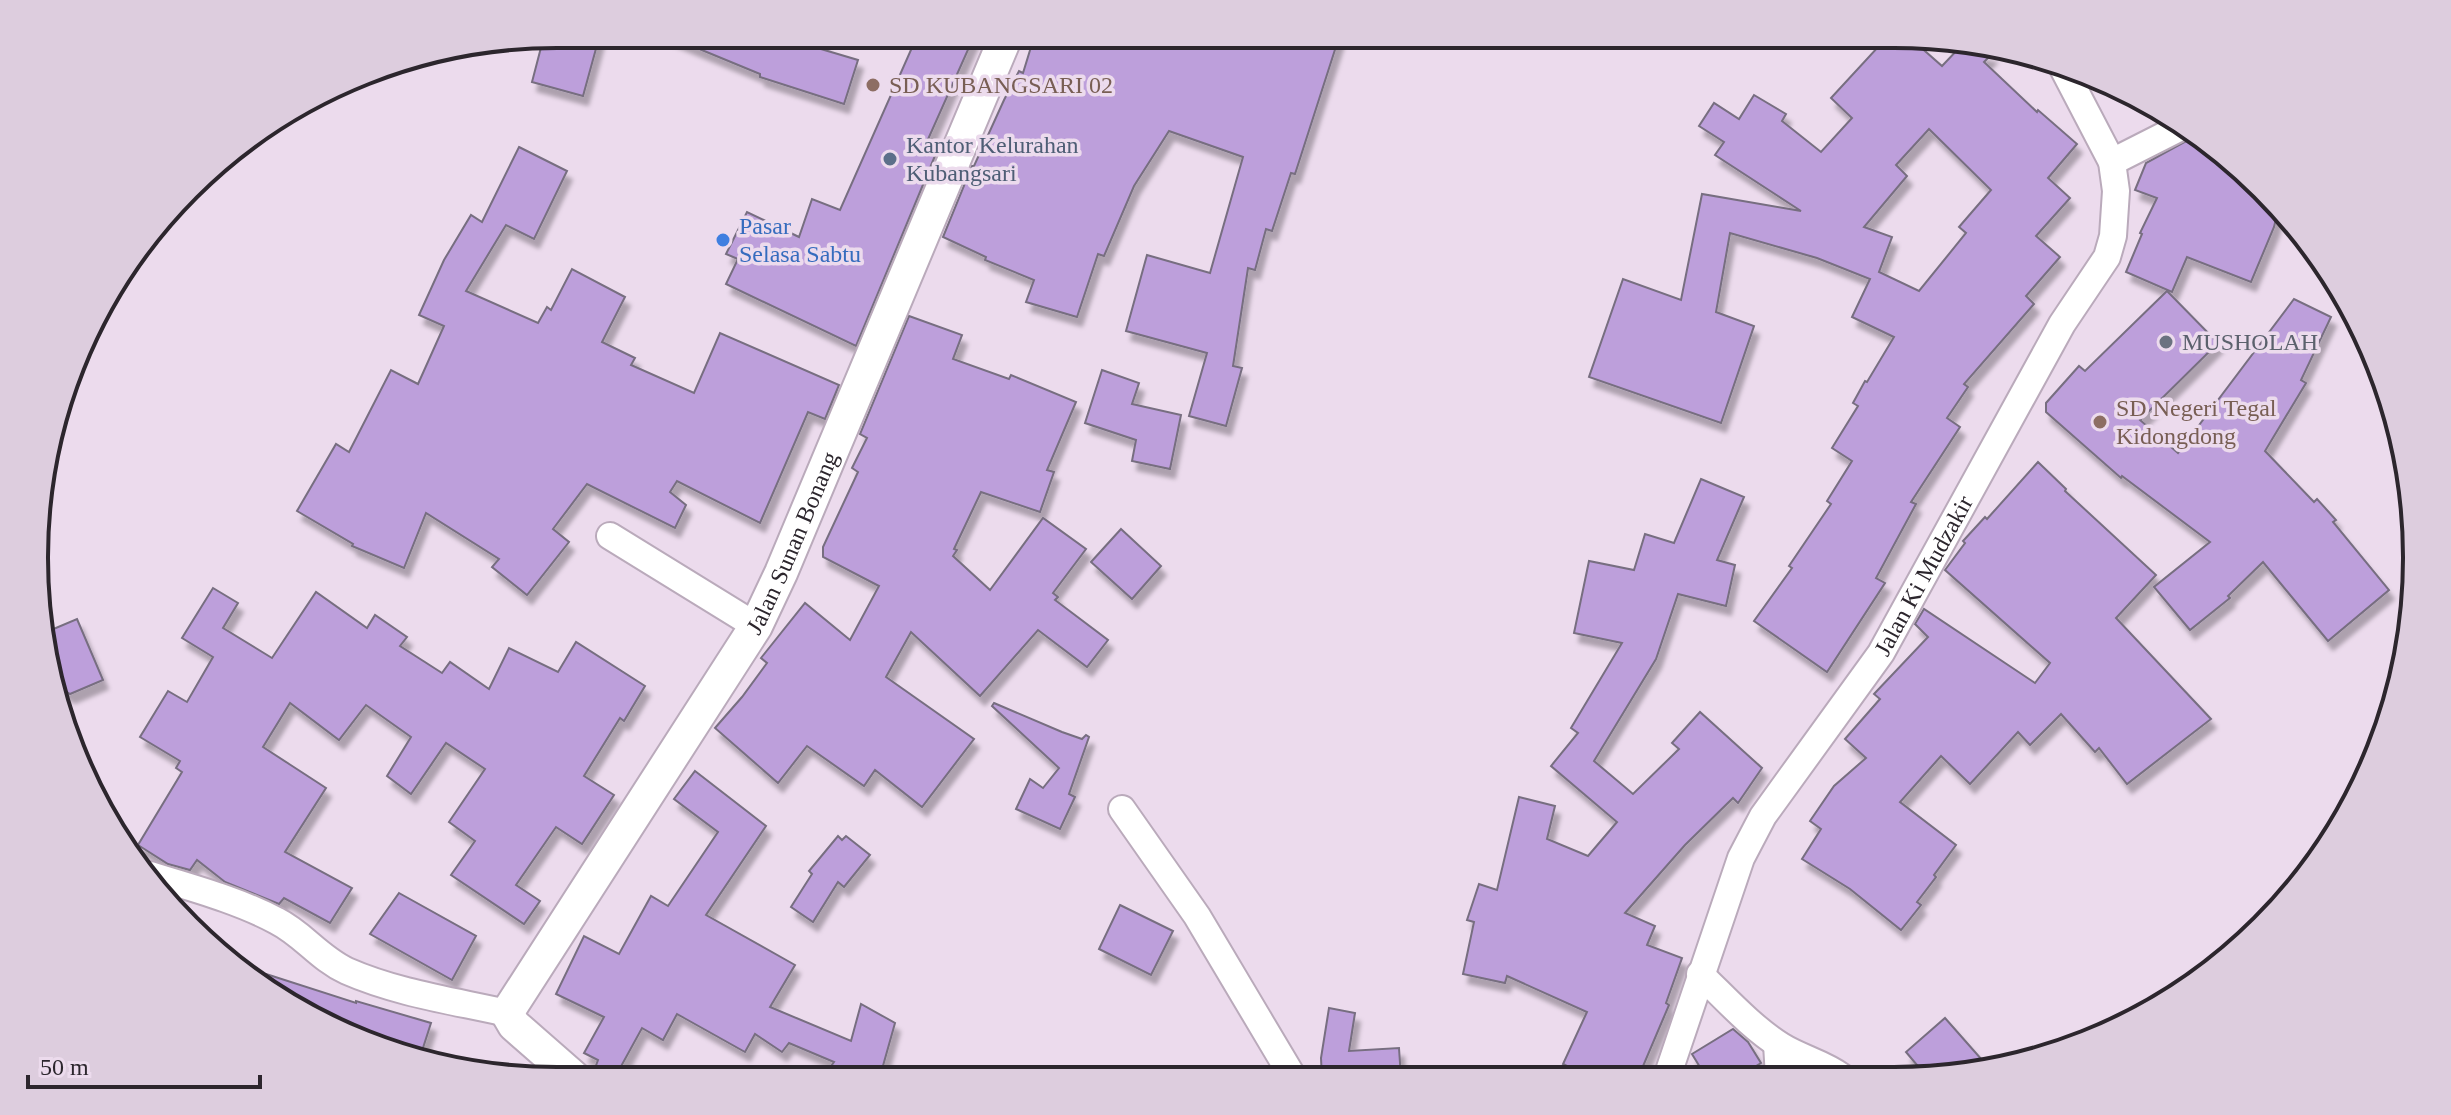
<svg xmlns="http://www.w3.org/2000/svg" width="2451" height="1115" viewBox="0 0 2451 1115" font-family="Georgia,serif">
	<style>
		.building { fill: #bd9fdb; stroke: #776e80; stroke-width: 2; fill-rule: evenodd; filter: url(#shadow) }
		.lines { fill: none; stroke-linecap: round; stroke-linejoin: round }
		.minor-casing { stroke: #baaabb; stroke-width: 30 }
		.tertiary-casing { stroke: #baaabb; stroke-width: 36 }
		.minor { stroke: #fff; stroke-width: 26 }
		.tertiary { stroke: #fff; stroke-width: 32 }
		.education-dot { fill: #8d6e63; stroke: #ecdbed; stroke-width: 3 }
		.service-dot { fill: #5c6f8a; stroke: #ecdbed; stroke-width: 3 }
		.shop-dot { fill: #3f7fe0; stroke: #ecdbed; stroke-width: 3 }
		.worship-dot { fill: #6b7280; stroke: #ecdbed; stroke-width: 3 }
		.labels { text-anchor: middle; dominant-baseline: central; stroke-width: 7; stroke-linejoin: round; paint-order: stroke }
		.education-label { font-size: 24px; fill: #785e54; stroke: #ecdbed; text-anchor: start }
		.service-label { font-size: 24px; fill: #4e5e75; stroke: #ecdbed; text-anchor: start }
		.shop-label { font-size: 24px; fill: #366cbe; stroke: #ecdbed; text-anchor: start }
		.worship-label { font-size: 24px; fill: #5b616d; stroke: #ecdbed; text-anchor: start }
		.street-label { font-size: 24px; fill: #2c262d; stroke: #ecdbed }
		.rim { fill: none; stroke: #2c262d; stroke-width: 4 }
	</style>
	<defs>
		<filter id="shadow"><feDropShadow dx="5" dy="9" stdDeviation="2" flood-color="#0004"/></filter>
	</defs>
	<rect width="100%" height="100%" fill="#ecdbed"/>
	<g class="building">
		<path d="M 562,34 L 600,34 L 583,96 L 532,82 L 544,36 Z"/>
		<path d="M 663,34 L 825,34 L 821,49 L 858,60 L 844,104 L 760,77 L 760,74 Z"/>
		<path d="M 918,34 L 975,34 L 925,146 L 937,151 L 856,346 L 726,284 L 738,259 L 726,254 L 747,212 L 799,237 L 812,199 L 840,210 Z"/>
		<path d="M 1035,34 L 1340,34 L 1295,174 L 1291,173 L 1272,231 L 1266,229 L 1255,270 L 1248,268 L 1233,366 L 1242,368 L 1226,426 L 1189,416 L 1207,353 L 1126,331 L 1147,255 L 1210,273 L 1243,157 L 1169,131 L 1134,186 L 1104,256 L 1098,254 L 1077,317 L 1026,302 L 1034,280 L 985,260 L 986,257 L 943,237 L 972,166 L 974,166 L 1004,100 L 1019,71 L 1023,73 Z"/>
		<path d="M 1890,34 L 1909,37 L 1942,66 L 1960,47 L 1992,54 L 1984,62 L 2037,112 L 2038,110 L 2077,144 L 2048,178 L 2070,198 L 2036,236 L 2060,257 L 2026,296 L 2034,304 L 1964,384 L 1968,387 L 1947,418 L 1960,427 L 1911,502 L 1916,504 L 1876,578 L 1885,583 L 1827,672 L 1754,621 L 1792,568 L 1789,566 L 1831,504 L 1827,501 L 1852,461 L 1832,448 L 1858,406 L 1853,403 L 1865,381 L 1867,382 L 1894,337 L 1852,317 L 1870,279 L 1817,258 L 1730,233 L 1716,312 L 1754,326 L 1721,423 L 1589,377 L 1623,279 L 1681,300 L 1702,194 L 1801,211 L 1715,155 L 1724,142 L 1699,126 L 1714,103 L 1739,119 L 1754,95 L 1786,114 L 1782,121 L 1821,152 L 1852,118 L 1831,98 ZM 1929,129 L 1991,190 L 1959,227 L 1966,233 L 1919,291 L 1879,272 L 1892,237 L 1864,227 L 1907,176 L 1896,165 Z"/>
		<path d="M 2199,134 L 2263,187 L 2279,206 L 2274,227 L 2251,282 L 2187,257 L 2172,292 L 2126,272 L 2142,234 L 2140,233 L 2157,198 L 2135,190 L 2146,163 Z"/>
		<path d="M 519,147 L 567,171 L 534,239 L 506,225 L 466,291 L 538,323 L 547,307 L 551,310 L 572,269 L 625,297 L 602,342 L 635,358 L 631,365 L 694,393 L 720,333 L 839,385 L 825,419 L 808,412 L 760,523 L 677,481 L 670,492 L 686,505 L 675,528 L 587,484 L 553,529 L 569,542 L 527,595 L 492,567 L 499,559 L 426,513 L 404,568 L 352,546 L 353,544 L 297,511 L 336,444 L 349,452 L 391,370 L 418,384 L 444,326 L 419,315 L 444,260 L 471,215 L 482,222 Z"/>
		<path d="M 2167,291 L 2218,343 L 2140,420 L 2178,453 L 2294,299 L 2331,317 L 2301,380 L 2306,383 L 2265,451 L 2314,502 L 2317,499 L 2336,520 L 2333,522 L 2389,590 L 2328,641 L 2263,562 L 2228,596 L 2230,598 L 2190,630 L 2154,587 L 2210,542 L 2122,476 L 2121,478 L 2046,412 L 2046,403 L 2079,366 L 2085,371 Z"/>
		<path d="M 909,316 L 962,335 L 953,359 L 1009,379 L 1011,375 L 1076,402 L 1047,470 L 1054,472 L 1040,512 L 981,492 L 954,549 L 957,550 L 953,556 L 990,590 L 1043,518 L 1086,549 L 1053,593 L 1058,597 L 1055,600 L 1108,640 L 1087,667 L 1038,630 L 980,696 L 911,632 L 886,677 L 974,739 L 922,807 L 875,770 L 864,786 L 807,746 L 778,783 L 715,728 L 742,697 L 767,663 L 761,658 L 805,603 L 850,640 L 879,586 L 823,557 L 823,547 L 858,472 L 852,468 L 867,438 L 860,434 Z"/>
		<path d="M 1102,370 L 1139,383 L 1132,404 L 1181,415 L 1170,469 L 1132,461 L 1136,440 L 1085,423 Z"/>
		<path d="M 2038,462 L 2066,489 L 2065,491 L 2156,575 L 2116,618 L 2211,719 L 2127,784 L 2099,748 L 2095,752 L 2061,714 L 2030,745 L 2018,732 L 1970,784 L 1941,756 L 1900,802 L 1956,845 L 1934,875 L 1936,877 L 1917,902 L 1921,905 L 1901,930 L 1850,889 L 1802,859 L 1821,829 L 1810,821 L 1834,786 L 1866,758 L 1845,739 L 1880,699 L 1874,694 L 1928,637 L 1915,624 L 1924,609 L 2035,683 L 2050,663 L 1945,570 L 1965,543 L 1963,541 L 1985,517 L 1987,519 Z"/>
		<path d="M 1701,479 L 1744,497 L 1717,560 L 1735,565 L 1726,606 L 1678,594 L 1656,659 L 1594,761 L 1633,794 L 1679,749 L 1672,743 L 1700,712 L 1762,768 L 1738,803 L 1733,798 L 1685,845 L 1625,913 L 1655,926 L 1647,945 L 1682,958 L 1666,1003 L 1669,1005 L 1638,1078 L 1591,1078 L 1563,1064 L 1587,1012 L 1507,976 L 1505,983 L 1463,974 L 1474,922 L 1467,920 L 1479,884 L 1497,890 L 1519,797 L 1555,806 L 1547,839 L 1588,856 L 1617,822 L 1551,766 L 1578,733 L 1571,728 L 1622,643 L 1574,633 L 1589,561 L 1634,570 L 1645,534 L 1674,543 Z"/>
		<path d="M 1121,529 L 1161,566 L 1132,599 L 1091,562 Z"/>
		<path d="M 213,588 L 238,603 L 223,628 L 272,658 L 316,592 L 367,628 L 375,615 L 407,637 L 400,646 L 442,673 L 450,662 L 489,689 L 509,648 L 558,672 L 576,642 L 645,686 L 624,721 L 620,718 L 584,776 L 614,795 L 582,844 L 556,827 L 516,885 L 540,901 L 524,924 L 451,875 L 475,841 L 449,822 L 485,769 L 446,743 L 411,794 L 387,776 L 411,737 L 366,705 L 339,740 L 290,703 L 263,747 L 326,788 L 285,852 L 352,888 L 330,923 L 284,898 L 279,904 L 225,882 L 197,860 L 190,870 L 168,864 L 138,845 L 182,772 L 176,768 L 180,761 L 140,737 L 168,691 L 187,702 L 213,657 L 182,638 Z"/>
		<path d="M 77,619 L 103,680 L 70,694 L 53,683 L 44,659 L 44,633 Z"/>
		<path d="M 994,703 L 1062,732 L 1082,739 L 1086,735 L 1089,737 L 1069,794 L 1075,797 L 1060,829 L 1016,809 L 1030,779 L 1043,788 L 1059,768 L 992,706 Z"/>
		<path d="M 695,771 L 766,826 L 706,915 L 795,965 L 770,1007 L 851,1041 L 861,1004 L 895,1023 L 879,1080 L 821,1080 L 834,1062 L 789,1043 L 782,1052 L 755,1034 L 745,1052 L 677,1014 L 663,1040 L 642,1028 L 613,1081 L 596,1081 L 594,1071 L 598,1060 L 584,1053 L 604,1017 L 556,994 L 584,936 L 619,954 L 651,896 L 668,906 L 718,832 L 674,799 Z"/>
		<path d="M 838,836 L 842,840 L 846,836 L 870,855 L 844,887 L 838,882 L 813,922 L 791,907 L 812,874 L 809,871 Z"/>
		<path d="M 399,893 L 476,936 L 452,980 L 370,934 Z"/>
		<path d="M 1120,905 L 1173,931 L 1151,975 L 1099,949 Z"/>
		<path d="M 266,974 L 356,1003 L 356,1001 L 431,1023 L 421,1054 L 358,1041 L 262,982 Z"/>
		<path d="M 1329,1008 L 1355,1013 L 1349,1051 L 1399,1048 L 1401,1078 L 1322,1079 L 1321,1058 Z"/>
		<path d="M 1945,1018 L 1990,1069 L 1962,1076 L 1927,1077 L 1906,1052 Z"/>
		<path d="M 1733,1029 L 1748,1042 L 1761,1063 L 1738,1077 L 1706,1077 L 1692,1054 Z"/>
	</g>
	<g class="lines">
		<g class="minor-casing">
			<g id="minor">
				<path d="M 2112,162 L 2187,124"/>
				<path d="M 610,536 L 756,626"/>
				<path d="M 1122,809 L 1197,916 L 1294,1079"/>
				<path d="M 150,875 C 192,888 238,900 277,921 C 303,934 319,958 347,971 C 397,993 454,1001 507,1013"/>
				<path d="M 1700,974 C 1726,999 1751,1027 1781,1046 C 1800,1058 1823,1063 1842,1077"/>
				<path d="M 1777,1044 L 1779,1077"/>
				<path id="s1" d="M 1667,1077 L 1741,858 L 1763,816 L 1881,653 L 2062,324 L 2107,257 L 2113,236 L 2116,191 L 2112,162 L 2063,68"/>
			</g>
		</g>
		<g class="tertiary-casing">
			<g id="tertiary">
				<path id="s2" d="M 578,1081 L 514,1025 L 507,1013 L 756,626 L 781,573 L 1007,34"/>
			</g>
		</g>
		<use href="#minor" class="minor"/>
		<use href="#tertiary" class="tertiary"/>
	</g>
	<g class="education-dot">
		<circle cx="873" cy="85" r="8"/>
		<circle cx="2100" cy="422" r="8"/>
	</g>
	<circle class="service-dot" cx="890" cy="159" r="8"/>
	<circle class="shop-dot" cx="723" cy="240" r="8"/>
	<circle class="worship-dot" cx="2166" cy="342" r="8"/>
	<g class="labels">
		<g class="education-label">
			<text x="889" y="85">SD KUBANGSARI 02</text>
			<text x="2116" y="408">SD Negeri Tegal<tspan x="2116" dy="28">Kidongdong</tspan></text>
		</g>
		<g class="service-label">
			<text x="906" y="145">Kantor Kelurahan<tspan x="906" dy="28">Kubangsari</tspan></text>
		</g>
		<g class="shop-label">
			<text x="739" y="226">Pasar<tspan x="739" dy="28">Selasa Sabtu</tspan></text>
		</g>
		<g class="worship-label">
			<text x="2182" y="342">MUSHOLAH</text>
		</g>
		<g class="street-label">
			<text stroke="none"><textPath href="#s2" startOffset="650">Jalan Sunan Bonang</textPath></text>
			<text stroke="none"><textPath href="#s1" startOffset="568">Jalan Ki Mudzakir</textPath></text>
		</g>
	</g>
	<path d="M0 0H2451V1115H0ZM557 48H1894A509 509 0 0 1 2403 557V558A509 509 0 0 1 1894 1067H557A509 509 0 0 1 48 558V557A509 509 0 0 1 557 48Z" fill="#ddcdde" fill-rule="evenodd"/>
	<path class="rim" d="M557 48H1894A509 509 0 0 1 2403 557V558A509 509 0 0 1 1894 1067H557A509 509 0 0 1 48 558V557A509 509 0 0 1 557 48Z"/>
	<path d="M28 1075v12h232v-12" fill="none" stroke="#2c262d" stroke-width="4"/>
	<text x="40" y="1075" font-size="24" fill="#2c262d" stroke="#ecdbed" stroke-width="6" paint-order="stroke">50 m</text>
</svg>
